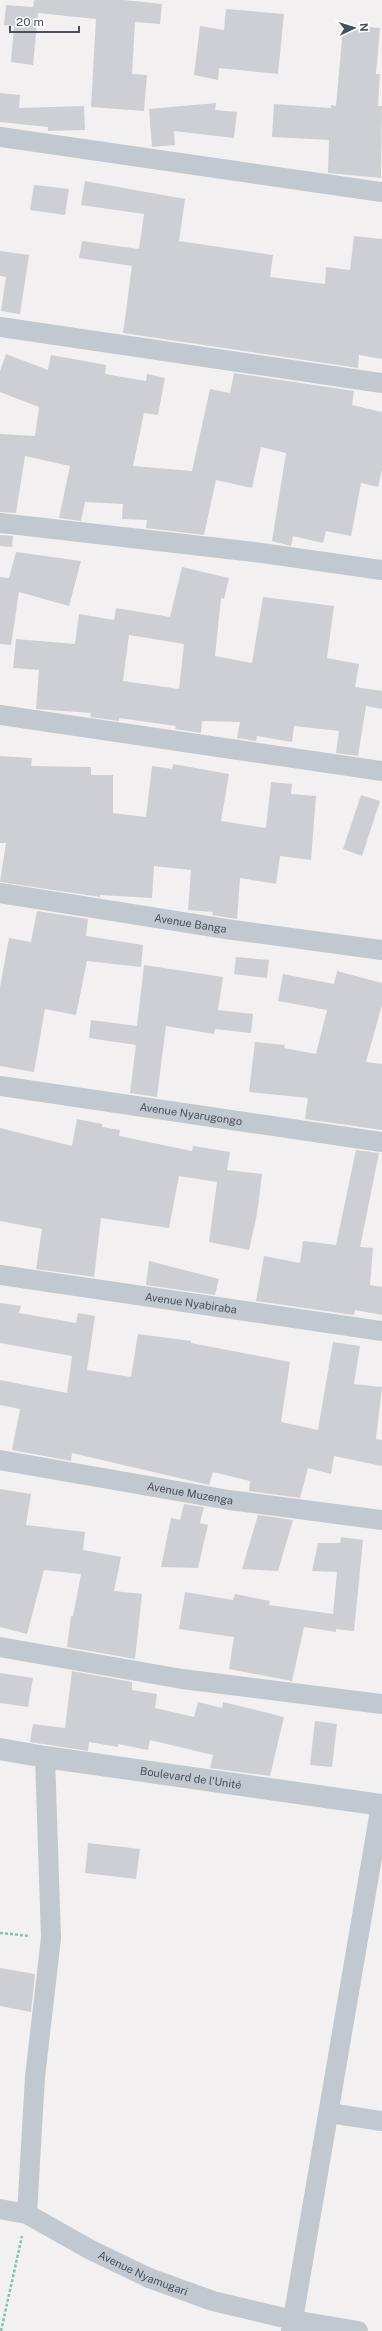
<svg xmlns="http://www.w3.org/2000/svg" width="382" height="2331" viewBox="0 0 382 2331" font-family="'Public Sans',sans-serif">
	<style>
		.building { fill: #cecfd4; fill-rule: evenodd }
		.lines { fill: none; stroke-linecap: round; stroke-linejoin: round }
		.path { stroke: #7fc5ae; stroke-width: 2.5; stroke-dasharray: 3 2; stroke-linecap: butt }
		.minor { stroke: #c2c8d0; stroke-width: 20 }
		.tertiary { stroke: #c2c8d0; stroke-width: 22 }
		.labels { text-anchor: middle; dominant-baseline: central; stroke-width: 4; stroke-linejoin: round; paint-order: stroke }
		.street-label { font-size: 11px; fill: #4a505b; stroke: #fff }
	</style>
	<rect width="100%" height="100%" fill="#f2f0f0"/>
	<g class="building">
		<path d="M 34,0 L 124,0 L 162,4 L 160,24 L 135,22 L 132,74 L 147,75 L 144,111 L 91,107 L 96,19 L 38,13 L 33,65 L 11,62 L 14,26 L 4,25 L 6,5 L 33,7 Z"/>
		<path d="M 226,9 L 284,14 L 278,74 L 219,68 L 218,80 L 194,75 L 200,26 L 224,30 Z"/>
		<path d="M 350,25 L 380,28 L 376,74 L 380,74 L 378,106 L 382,106 L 381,178 L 328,173 L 329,140 L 272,137 L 274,104 L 331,108 L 331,105 L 336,106 L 343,28 L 349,28 Z"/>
		<path d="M 0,93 L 20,95 L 19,108 L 84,106 L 85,130 L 48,131 L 48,127 L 0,122 Z"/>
		<path d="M 216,103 L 215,110 L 237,112 L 234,138 L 174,131 L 175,145 L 152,147 L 149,109 Z"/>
		<path d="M 85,181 L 185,199 L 179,241 L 273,255 L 270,277 L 325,284 L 326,267 L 350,270 L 354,236 L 382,239 L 382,359 L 359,355 L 358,368 L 123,333 L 132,266 L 79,258 L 82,241 L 139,249 L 144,214 L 81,205 Z"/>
		<path d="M 34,185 L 69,189 L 65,215 L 30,210 Z"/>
		<path d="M 0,251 L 29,255 L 20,314 L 1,311 L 6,277 L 0,276 Z"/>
		<path d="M 6,354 L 48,370 L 51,355 L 106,365 L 105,374 L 146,381 L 147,374 L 165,378 L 158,415 L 144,413 L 133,466 L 192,471 L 210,389 L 230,393 L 234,373 L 354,391 L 352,405 L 382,412 L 382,470 L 378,487 L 361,483 L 351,536 L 326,531 L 323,543 L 293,536 L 291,546 L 272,541 L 286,453 L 261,447 L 252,488 L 216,480 L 204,535 L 146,528 L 147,520 L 122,519 L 123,504 L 85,502 L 81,521 L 59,518 L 70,466 L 25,456 L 16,513 L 0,512 L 0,434 L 35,436 L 39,407 L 0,392 L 0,371 Z"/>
		<path d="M 0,535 L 13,536 L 12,547 L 0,546 Z"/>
		<path d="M 16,552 L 81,561 L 69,606 L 19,592 L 11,645 L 0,644 L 0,577 L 9,578 Z"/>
		<path d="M 182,567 L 229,578 L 224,599 L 221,598 L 215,656 L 252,663 L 263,597 L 334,606 L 327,658 L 359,664 L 355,687 L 382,691 L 382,709 L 366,706 L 358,756 L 336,753 L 339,731 L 294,726 L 292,742 L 257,736 L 256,741 L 237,738 L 240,722 L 202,721 L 201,733 L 175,729 L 176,726 L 119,718 L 119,721 L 90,717 L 91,713 L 36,709 L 39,670 L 13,668 L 16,639 L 75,644 L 79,614 L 114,620 L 116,608 L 170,617 ZM 129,635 L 184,644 L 179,689 L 123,681 Z"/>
		<path d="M 0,756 L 32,758 L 31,766 L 91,767 L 91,775 L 113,775 L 113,813 L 146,817 L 152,766 L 172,769 L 173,764 L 229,774 L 221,821 L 266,828 L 271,782 L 292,784 L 291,794 L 316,796 L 311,860 L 280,856 L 276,884 L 240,878 L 237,919 L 212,915 L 213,912 L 188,910 L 191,870 L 154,866 L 152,898 L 100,895 L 100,897 L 0,882 L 6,843 L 0,843 Z"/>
		<path d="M 361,795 L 380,801 L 362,856 L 343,849 Z"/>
		<path d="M 37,911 L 88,919 L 86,936 L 143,945 L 141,967 L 87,961 L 76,1015 L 45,1009 L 34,1072 L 0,1066 L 0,987 L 9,938 L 31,942 Z"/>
		<path d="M 236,957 L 269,960 L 267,978 L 234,974 Z"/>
		<path d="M 144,965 L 223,977 L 218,1010 L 253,1014 L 251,1033 L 215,1029 L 214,1034 L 166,1026 L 157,1097 L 130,1093 L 136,1045 L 89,1038 L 91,1020 L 137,1026 Z"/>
		<path d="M 337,971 L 382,983 L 382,1005 L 366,1062 L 382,1064 L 382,1130 L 305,1119 L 308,1098 L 249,1092 L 255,1042 L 285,1045 L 284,1048 L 316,1054 L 327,1010 L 278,1001 L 283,974 L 334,984 Z"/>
		<path d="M 77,1119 L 102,1124 L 102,1127 L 120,1130 L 119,1136 L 192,1151 L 193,1146 L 230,1152 L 227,1170 L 262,1174 L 257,1214 L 249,1250 L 209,1242 L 217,1182 L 179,1176 L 169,1228 L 101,1218 L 94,1277 L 36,1269 L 42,1229 L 0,1221 L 0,1128 L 72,1146 Z"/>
		<path d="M 356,1150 L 379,1153 L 360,1247 L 373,1248 L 370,1285 L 382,1287 L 382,1315 L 355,1310 L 354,1315 L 256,1301 L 264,1256 L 300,1263 L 303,1241 L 336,1245 Z"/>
		<path d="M 149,1261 L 219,1279 L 215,1295 L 146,1285 Z"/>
		<path d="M 0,1303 L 21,1306 L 19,1313 L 76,1323 L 78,1313 L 95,1316 L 87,1370 L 131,1377 L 138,1334 L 191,1341 L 191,1343 L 290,1362 L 281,1422 L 318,1430 L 333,1342 L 360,1346 L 354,1384 L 382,1387 L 376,1439 L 382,1440 L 382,1466 L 334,1456 L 331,1474 L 308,1468 L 300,1498 L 249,1491 L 250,1481 L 213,1472 L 209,1485 L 72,1453 L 71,1461 L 12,1450 L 20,1409 L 0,1405 L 0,1380 L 67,1393 L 72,1356 L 0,1343 Z"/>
		<path d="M 0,1489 L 31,1494 L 26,1525 L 85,1532 L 83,1550 L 121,1557 L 114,1591 L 142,1594 L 135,1659 L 67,1647 L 71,1616 L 73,1616 L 81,1574 L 44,1570 L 27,1634 L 0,1627 Z"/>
		<path d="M 184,1504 L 204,1507 L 200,1523 L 208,1525 L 198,1568 L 161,1567 L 171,1518 L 180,1520 Z"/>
		<path d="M 258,1515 L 293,1520 L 278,1571 L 242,1569 Z"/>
		<path d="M 341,1537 L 363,1540 L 354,1631 L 336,1629 L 336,1632 L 304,1627 L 292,1681 L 229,1669 L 234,1637 L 179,1629 L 185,1592 L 233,1600 L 235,1594 L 270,1601 L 269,1605 L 333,1614 L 337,1572 L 312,1571 L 318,1543 L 340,1543 Z"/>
		<path d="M 72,1671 L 132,1682 L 132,1690 L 157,1694 L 155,1708 L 194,1717 L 198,1702 L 222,1708 L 223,1702 L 284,1717 L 270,1776 L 210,1768 L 213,1755 L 150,1740 L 148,1750 L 118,1744 L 118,1747 L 89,1742 L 88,1751 L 30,1742 L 33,1724 L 65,1728 Z"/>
		<path d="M 0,1673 L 33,1678 L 28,1707 L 0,1703 Z"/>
		<path d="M 315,1721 L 337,1724 L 332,1767 L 310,1765 Z"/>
		<path d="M 88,1843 L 140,1849 L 136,1879 L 85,1873 Z"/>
		<path d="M 0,1968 L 35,1974 L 31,2012 L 0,2006 Z"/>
	</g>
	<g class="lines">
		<g class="path">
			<path d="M 0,1933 L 30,1936"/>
			<path d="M 1,2331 L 22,2236"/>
		</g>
		<g class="minor">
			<path d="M 0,137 L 382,192"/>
			<path d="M 0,327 L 382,383"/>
			<path d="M 0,523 L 254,552 L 382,570"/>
			<path d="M 0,715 L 382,771"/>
			<path id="s1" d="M 0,893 L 226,929 L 382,950"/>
			<path id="s2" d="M 0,1086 L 382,1142"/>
			<path id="s3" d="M 0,1275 L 382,1331"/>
			<path id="s4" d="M 0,1460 L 229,1500 L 382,1520"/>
			<path d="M 0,1647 L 182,1679 L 382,1704"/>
			<path d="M 329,2113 L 382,2121"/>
			<path id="s5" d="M 0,2209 L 27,2214 L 89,2249 L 149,2278 L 213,2301 L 293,2320 L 358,2331"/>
			<path d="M 27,2214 L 35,2077 L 51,1938 L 45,1757"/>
			<path d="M 291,2331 L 381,1805"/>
		</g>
		<path class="tertiary" id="s6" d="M 0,1749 L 45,1757 L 382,1805"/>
	</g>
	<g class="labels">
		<g class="street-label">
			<text stroke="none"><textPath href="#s1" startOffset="193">Avenue Banga</textPath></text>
			<text stroke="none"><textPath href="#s2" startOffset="193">Avenue Nyarugongo</textPath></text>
			<text stroke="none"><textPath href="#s3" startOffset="193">Avenue Nyabiraba</textPath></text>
			<text stroke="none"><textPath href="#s4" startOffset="193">Avenue Muzenga</textPath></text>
			<text stroke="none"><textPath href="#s6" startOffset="193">Boulevard de l'Unité</textPath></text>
			<text stroke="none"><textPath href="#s5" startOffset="158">Avenue Nyamugari</textPath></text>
		</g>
	</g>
	<g transform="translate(354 28) rotate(86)" stroke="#ffffff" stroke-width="3" paint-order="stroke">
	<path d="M0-3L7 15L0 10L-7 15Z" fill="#4a505b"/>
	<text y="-6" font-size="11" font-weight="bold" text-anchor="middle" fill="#4a505b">N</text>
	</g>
	<path d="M10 26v6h69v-6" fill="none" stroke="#4a505b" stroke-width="2"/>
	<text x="16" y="26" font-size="12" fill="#4a505b" stroke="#ffffff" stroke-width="3" paint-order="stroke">20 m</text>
</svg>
